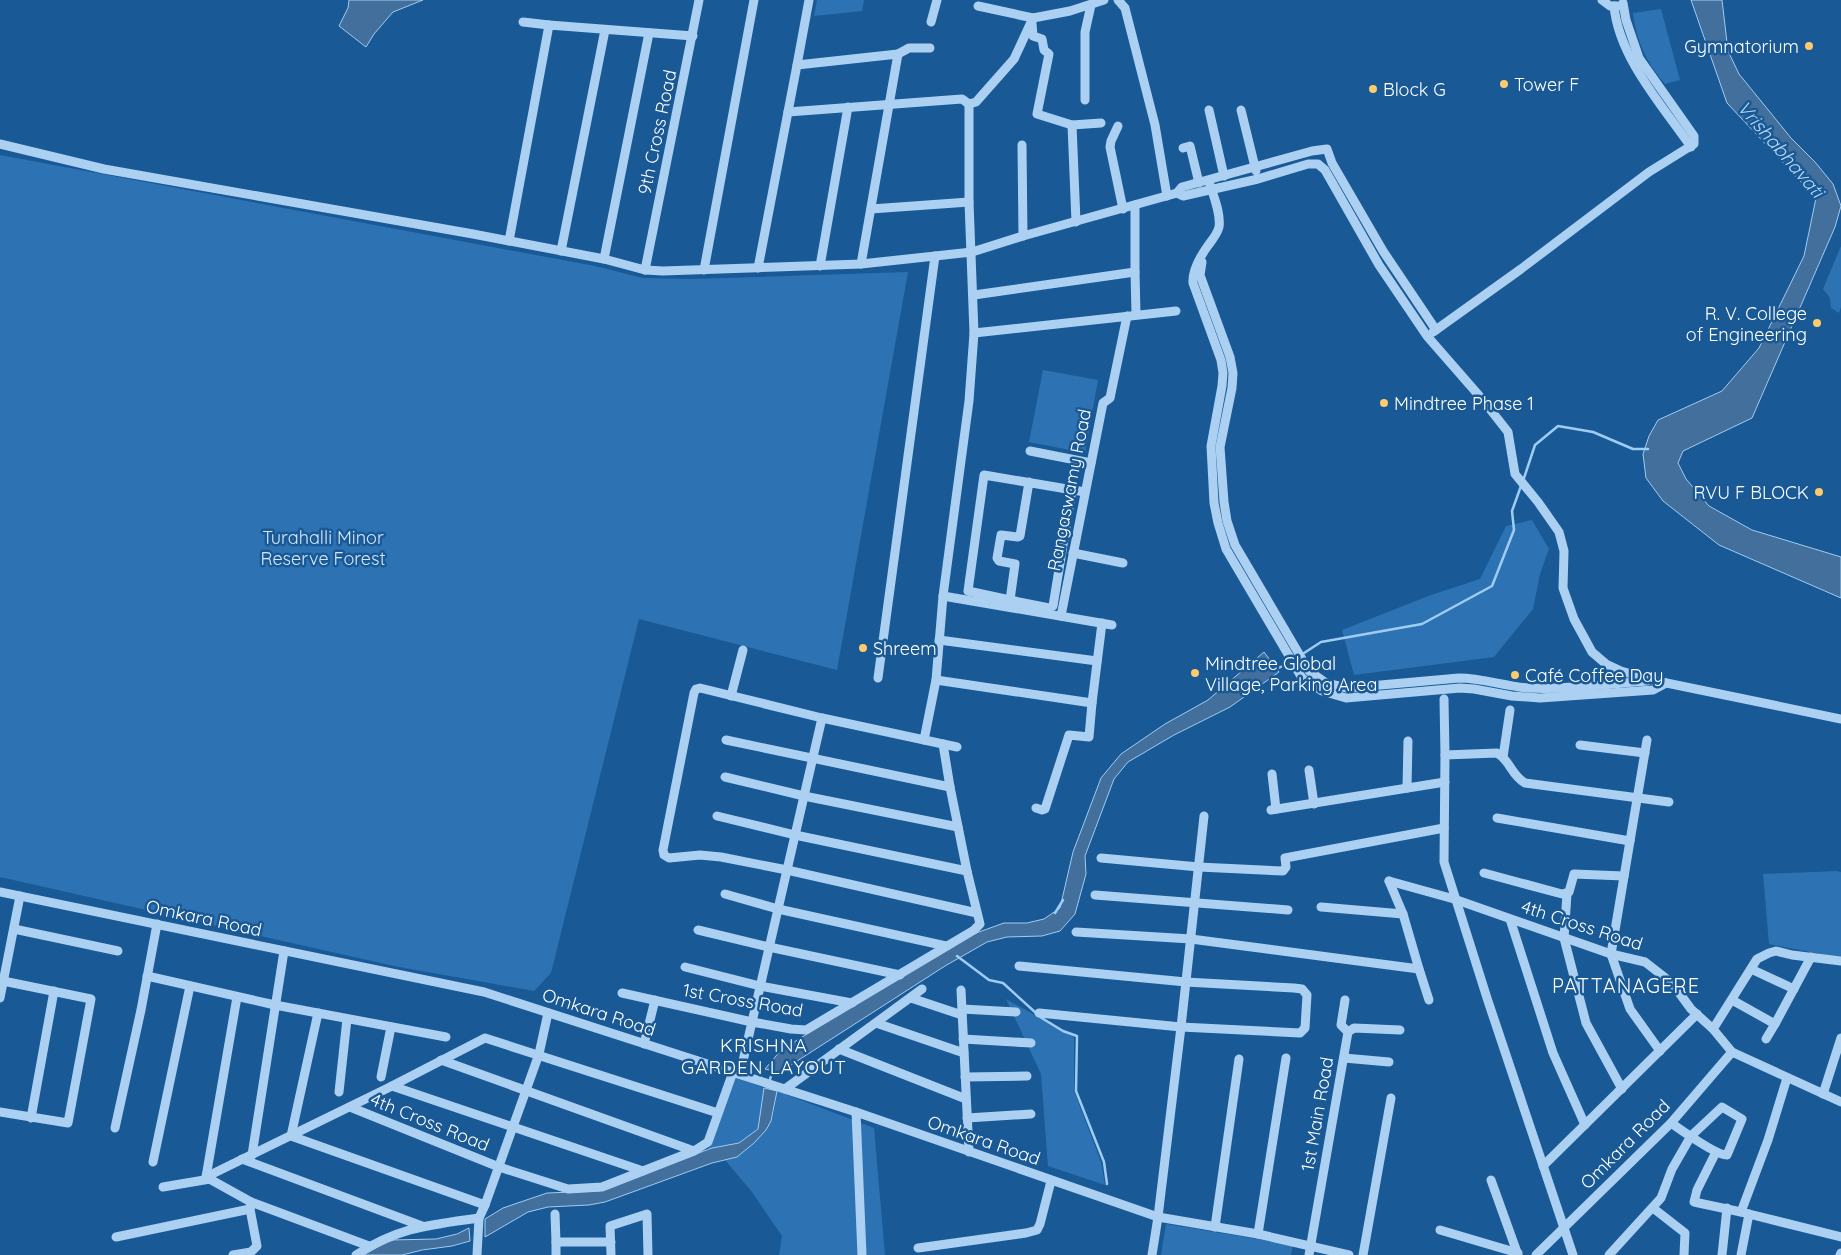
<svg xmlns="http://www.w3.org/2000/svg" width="1841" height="1255" viewBox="0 0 1841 1255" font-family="Quicksand,sans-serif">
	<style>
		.green { fill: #2d73b4 }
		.water { fill: #426f9b; stroke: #9fccf3 }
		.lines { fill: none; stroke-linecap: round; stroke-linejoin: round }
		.stream { stroke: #9fccf3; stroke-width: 2.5 }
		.minor { stroke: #acd0f1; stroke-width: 9 }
		.poi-dot { fill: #ffca6b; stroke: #195996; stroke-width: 2 }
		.labels { text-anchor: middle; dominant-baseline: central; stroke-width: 5; stroke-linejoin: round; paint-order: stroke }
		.poi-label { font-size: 18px; fill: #fff; stroke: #195996; text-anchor: start }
		.street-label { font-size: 18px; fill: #fff; stroke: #195996 }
		.park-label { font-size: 18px; fill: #d3e8fb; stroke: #195996 }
		.water-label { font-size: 19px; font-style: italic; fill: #b8d9f7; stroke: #195996 }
		.neighbourhood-label { font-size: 19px; letter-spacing: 1px; fill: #fff; stroke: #195996 }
		.quarter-label { font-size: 20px; letter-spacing: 1px; fill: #fff; stroke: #195996 }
	</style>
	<rect width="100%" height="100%" fill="#195996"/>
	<g class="green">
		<path d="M 817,0 L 864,0 L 862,11 L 814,16 Z"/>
		<path d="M 1661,9 L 1680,80 L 1665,84 C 1647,64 1636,40 1633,13 Z"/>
		<path d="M 0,155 L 595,266 L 643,278 L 693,279 L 908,272 L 837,670 L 639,619 L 551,973 L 534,991 L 394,966 L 0,877 Z"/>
		<path d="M 1841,246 L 1841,307 L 1839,313 L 1831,308 L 1830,298 L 1823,289 Z"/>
		<path d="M 1043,370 L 1098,380 L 1085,453 L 1029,442 Z"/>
		<path d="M 1532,520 L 1549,549 L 1540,574 L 1533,609 L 1494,657 L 1354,675 L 1342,630 L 1431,595 L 1480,579 L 1506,526 Z"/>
		<path d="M 1837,871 L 1841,872 L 1841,958 L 1769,944 L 1763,874 Z"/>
		<path d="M 1006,999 L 1074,1037 L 1074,1091 L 1101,1162 L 1105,1185 L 1048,1166 L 1041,1074 Z"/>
		<path d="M 733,1076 L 764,1088 L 758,1129 L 739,1143 L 708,1149 Z"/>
		<path d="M 777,1091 L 874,1128 L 885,1255 L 779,1255 L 782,1236 L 752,1192 L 725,1160 C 744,1155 760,1139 770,1122 C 775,1114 775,1101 777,1091 Z"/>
		<path d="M 1166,1224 L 1293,1245 L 1291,1255 L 1161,1255 Z"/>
	</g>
	<g class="water">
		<path d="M 349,0 L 423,0 L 393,12 L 374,34 L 366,47 L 339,26 L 348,8 Z"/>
		<path d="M 1691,0 L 1722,0 L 1728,51 L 1739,74 L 1791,138 L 1815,162 L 1833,184 L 1841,206 L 1835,227 L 1752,418 L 1683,451 L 1678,463 L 1686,479 L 1709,506 L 1752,530 L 1841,557 L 1841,598 L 1719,545 L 1663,501 L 1646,478 L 1643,454 L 1649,436 L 1658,420 L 1722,391 L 1759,348 L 1804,256 L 1816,198 L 1727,103 Z"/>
		<path d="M 1264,652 L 1279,672 L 1230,707 L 1174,735 L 1128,762 L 1114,779 L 1085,856 L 1086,874 L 1075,914 L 1060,931 L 1042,936 L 1007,937 L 987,942 L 945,966 L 780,1072 L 765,1069 L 781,1050 L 965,937 L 1004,923 L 1027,923 L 1044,919 L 1060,908 L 1073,852 L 1101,778 L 1121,754 L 1165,724 L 1208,700 Z"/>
		<path d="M 764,1088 L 777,1091 L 771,1121 L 766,1130 L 754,1143 L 737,1157 L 712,1163 L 605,1202 L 589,1205 L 548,1207 L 528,1212 L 485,1237 L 485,1219 L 503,1208 L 547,1193 L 599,1191 L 712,1148 L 739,1143 L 758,1129 Z"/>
		<path d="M 469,1228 L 470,1241 L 452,1246 L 422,1250 L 402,1255 L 362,1255 L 391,1240 L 436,1239 L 457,1234 Z"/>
	</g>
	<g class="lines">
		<g class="stream">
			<path d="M 1523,481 L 1535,445 L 1558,426 L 1593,432 L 1633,449 L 1648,449"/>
			<path d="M 1301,655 L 1321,642 L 1422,624 L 1492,586 L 1514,530 L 1512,511 L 1521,486"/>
			<path d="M 1275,670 L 1290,662"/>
			<path d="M 1055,913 L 1063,900"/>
			<path d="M 957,956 L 989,980 L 1003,983 L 1036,1013"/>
			<path d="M 1040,1017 L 1063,1031 L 1077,1036 L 1076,1091 L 1104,1162 L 1107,1184"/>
			<path d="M 769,1083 L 773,1069"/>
		</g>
		<g class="minor">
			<path d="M 1118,0 L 1125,8 L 1155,125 L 1167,196"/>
			<path d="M 1602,0 L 1610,6 L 1618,6"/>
			<path d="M 978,6 L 1033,18 L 1070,11 L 1104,0"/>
			<path d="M 1614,6 C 1619,58 1662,105 1691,147"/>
			<path d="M 523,22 L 549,25"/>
			<path d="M 931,22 L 937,0"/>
			<path d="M 1032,23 L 1033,36 L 1042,39 L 1044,50 L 1049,54 L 1037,114 L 1072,125"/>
			<path d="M 898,54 L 909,48 L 930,48"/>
			<path d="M 797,65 L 809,0"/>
			<path d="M 1085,100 L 1085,32 L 1091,5"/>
			<path d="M 1209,110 L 1224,176"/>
			<path d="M 1241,110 L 1256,171"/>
			<path d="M 788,112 L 962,99 L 969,104 L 976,102 L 1014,59 L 1033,18"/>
			<path d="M 1118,126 L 1111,141 L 1110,147 L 1123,209"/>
			<path d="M 0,144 L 104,169 L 473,234 L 604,259 L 645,270 L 663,271 L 861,264 L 972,252 L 1023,236 L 1177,193 L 1182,187 L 1312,151 L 1327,149 L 1332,163 L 1383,251 L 1436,330"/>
			<path d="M 1022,145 L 1023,236"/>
			<path d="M 1183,148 L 1190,146 L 1199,183"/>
			<path d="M 1210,185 C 1214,197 1221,214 1219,227 C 1217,235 1211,241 1207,247 C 1200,257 1192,271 1193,283 L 1221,360 L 1223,373 L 1222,386 L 1211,446 L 1214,503 L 1218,523 L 1226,549 L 1302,678 L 1322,691 L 1346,698 L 1460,688 L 1474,689 L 1512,696 L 1540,698 L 1653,690 L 1666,683"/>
			<path d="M 1177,193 L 1183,196 L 1258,179 L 1308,164 L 1318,164 L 1325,170 L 1379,265 L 1427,336 L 1482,399 L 1508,432 L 1515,474 L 1538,502 L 1559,532 L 1564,551 L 1563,588 L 1574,619 L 1592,652 L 1606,664 L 1621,671 L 1652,680 L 1841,719"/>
			<path d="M 1135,205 L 1135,272 L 1136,314"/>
			<path d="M 871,209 L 969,202"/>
			<path d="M 1076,222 L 1072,125 L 1101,123"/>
			<path d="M 509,241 L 549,25 L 693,36"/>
			<path d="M 561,251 L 605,30"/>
			<path d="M 604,259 L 649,33"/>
			<path d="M 1202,262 L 1200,275 L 1230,357 L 1233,373 L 1232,388 L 1220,447 L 1224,502 L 1227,521 L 1235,545 L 1309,671 L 1326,683 L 1347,688 L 1459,678 C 1482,678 1504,686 1528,688 C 1567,690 1608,684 1647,681"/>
			<path d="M 820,266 L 848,107"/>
			<path d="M 758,268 L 797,65 L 898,54 L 861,264"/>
			<path d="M 645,270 L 699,0"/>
			<path d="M 704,270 L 754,0"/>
			<path d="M 974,295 L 1135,272"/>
			<path d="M 1433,332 L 1521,269 L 1649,172 L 1694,144 L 1694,136 L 1639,58 L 1626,20 L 1623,3"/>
			<path d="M 974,333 L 1176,311"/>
			<path d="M 1030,451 L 1091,463"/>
			<path d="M 1029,482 L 1020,536 L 1018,537 L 1001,535 L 997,558 L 999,561 L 1015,564 L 1010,600 L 968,591 L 984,475 L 1085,492"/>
			<path d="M 1073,553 L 1123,563"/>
			<path d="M 943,596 L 1112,625"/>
			<path d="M 1009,604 L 1010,600 L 1049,608 L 1053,606 L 1072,490"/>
			<path d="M 1061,616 L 1103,403 L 1110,398 L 1127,316"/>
			<path d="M 939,640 L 1097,661"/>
			<path d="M 878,678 L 935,256"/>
			<path d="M 936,680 L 1092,703 L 1102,623"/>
			<path d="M 731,696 L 743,650"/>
			<path d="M 1444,699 L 1445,755 L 1444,862 L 1487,998 L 1573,1255"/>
			<path d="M 726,740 L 950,787"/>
			<path d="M 924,740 L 936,680 L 943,596 L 969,401 L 974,333 L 969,202 L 969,104"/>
			<path d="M 1647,740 L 1611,954 L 1630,1009 L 1660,1051"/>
			<path d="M 1580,745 L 1645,753"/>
			<path d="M 957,747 L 822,718 L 700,688 L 696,689 L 694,693 L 663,850 L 664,855 L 669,858 L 700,855 L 721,857 L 787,870 L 977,913"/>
			<path d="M 1445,755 L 1497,753 C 1510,760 1511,775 1525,783 L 1669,802"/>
			<path d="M 1503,757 L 1510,710"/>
			<path d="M 1309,770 L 1314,804"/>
			<path d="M 1272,774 L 1276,809"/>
			<path d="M 725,777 L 804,796 L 958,827"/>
			<path d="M 1407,788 L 1408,741"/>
			<path d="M 1036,808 L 1042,810 L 1045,809 L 1069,735 L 1089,737 L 1092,703"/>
			<path d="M 1271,810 L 1445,782"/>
			<path d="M 717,816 L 795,835 L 967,871 L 950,787 L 943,744"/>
			<path d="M 1497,818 L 1630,841"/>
			<path d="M 1101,858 L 1199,867 L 1283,871 L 1286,867 L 1285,858 L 1444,828"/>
			<path d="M 1484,873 L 1562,894 L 1569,892 L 1574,874 L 1624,876"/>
			<path d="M 1389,881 L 1454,899 L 1611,954 L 1645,962 L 1672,983 L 1691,1009 L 1713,1029 L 1732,1052 L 1841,1102"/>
			<path d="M 0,892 L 484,992 L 856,1112 L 1158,1217 L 1258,1234 L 1349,1255"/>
			<path d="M 725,894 L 778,909 L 946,946"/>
			<path d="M 1567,894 L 1564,938 L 1586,1023 L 1622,1089"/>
			<path d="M 1095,895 L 1288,910"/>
			<path d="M 1321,907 L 1403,914"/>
			<path d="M 1510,919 L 1553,1053 L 1585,1125"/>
			<path d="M 14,929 L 118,951"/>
			<path d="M 698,930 L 769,947 L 900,975"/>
			<path d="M 1076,932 L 1191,939 L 1419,969 L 1403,914 L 1389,881"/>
			<path d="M 1019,966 L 1186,982 L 1294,988 L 1302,989 L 1307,995 L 1305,1028 L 1300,1033 L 1181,1027 L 1039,1013"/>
			<path d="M 685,967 L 760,986 L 852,1003"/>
			<path d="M 1419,969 L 1429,1000"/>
			<path d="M 1751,969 L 1794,989"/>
			<path d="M 147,976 L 275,1005 L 446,1037"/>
			<path d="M 961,990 L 969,1152"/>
			<path d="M 622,993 L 752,1022 L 791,1029 L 806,1030 L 974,930 L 980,924 L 967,871"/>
			<path d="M 0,998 L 20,896"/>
			<path d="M 911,998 L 962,1015"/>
			<path d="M 1345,1000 L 1341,1025 L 1348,1032"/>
			<path d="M 1732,1000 L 1775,1024 L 1811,957"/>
			<path d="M 962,1009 L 1016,1012"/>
			<path d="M 318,1013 L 291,1136 L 485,1205"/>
			<path d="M 876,1023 L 964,1053"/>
			<path d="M 1713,1029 L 1757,959 L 1769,953 L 1776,951 L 1792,955 L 1841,961"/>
			<path d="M 963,1039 L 1031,1043"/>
			<path d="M 1766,1039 L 1775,1024"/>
			<path d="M 644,1044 L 655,1000"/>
			<path d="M 839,1049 L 966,1099"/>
			<path d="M 1344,1058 L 1389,1062"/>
			<path d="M 441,1060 L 694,1151"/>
			<path d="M 740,1074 L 822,718"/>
			<path d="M 381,1077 L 391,1027"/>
			<path d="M 965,1077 L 1027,1076"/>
			<path d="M 392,1086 L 643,1171"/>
			<path d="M 785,1089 L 922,989"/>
			<path d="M 339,1092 L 347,1019"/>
			<path d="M 1823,1094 L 1841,1038"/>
			<path d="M 350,1107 L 499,1167 L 568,1189 L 602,1187 L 694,1151 L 708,1142 L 733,1072"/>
			<path d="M 0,1112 L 68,1123 L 91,999 L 3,981"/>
			<path d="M 856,1112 L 862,1255"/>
			<path d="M 31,1118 L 54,991"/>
			<path d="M 967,1118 L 1031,1114"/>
			<path d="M 115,1128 L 141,1010 L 157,924"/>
			<path d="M 1716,1152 L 1697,1190 L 1694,1202 L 1741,1212 L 1768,1140 L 1787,1078"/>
			<path d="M 252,1155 L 284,951"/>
			<path d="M 242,1159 L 422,1226"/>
			<path d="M 153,1162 L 190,986"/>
			<path d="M 1543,1166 L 1697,1014"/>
			<path d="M 206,1177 L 237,997"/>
			<path d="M 1491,1180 L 1518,1255"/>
			<path d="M 163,1187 L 210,1179"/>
			<path d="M 251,1202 L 206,1177 L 388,1088 L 485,1038 L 718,1113"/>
			<path d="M 1653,1208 L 1685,1233 L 1684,1255"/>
			<path d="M 1741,1212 L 1841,1237"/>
			<path d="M 555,1214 L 556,1242"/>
			<path d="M 1215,1227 L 1239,1059"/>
			<path d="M 1440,1230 L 1518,1253"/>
			<path d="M 1258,1234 L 1286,1058"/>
			<path d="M 116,1237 L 250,1209"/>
			<path d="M 918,1248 L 1026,1233 L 1037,1230 L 1040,1224 L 1051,1181"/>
			<path d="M 233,1255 L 251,1252 L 257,1246 L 250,1209 L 251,1202 L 369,1246"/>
			<path d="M 356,1255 C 399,1227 429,1225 479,1218 L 485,1205 L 539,1054 L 548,1013"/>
			<path d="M 477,1255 L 479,1218"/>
			<path d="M 556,1255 L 556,1242 L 611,1242"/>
			<path d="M 611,1255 L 610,1226 L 647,1214 L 648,1255"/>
			<path d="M 1152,1255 L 1158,1217 L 1181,1027 L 1204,816"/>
			<path d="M 1309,1255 L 1348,1032 L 1354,1028 L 1400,1030"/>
			<path d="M 1363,1255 L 1391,1098"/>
			<path d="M 1536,1255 L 1671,1123 L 1732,1052"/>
			<path d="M 1609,1255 L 1661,1198 L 1672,1169 L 1691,1136 L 1722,1107 L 1742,1119 L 1727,1155 C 1717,1156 1681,1130 1671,1123"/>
			<path d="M 1722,1255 L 1727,1208"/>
			<path d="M 1741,1255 L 1749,1214"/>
			<path d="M 1840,1255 L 1841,1253"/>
		</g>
	</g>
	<g class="poi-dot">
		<circle cx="1809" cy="46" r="5"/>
		<circle cx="1504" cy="84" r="5"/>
		<circle cx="1373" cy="89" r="5"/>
		<circle cx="1817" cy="323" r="5"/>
		<circle cx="1384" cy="403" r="5"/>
		<circle cx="1819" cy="492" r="5"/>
		<circle cx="863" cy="648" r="5"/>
		<circle cx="1195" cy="673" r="5"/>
		<circle cx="1515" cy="675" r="5"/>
	</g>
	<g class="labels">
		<g class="poi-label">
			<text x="1799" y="46" text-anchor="end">Gymnatorium</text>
			<text x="1514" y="84">Tower F</text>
			<text x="1383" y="89">Block G</text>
			<text x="1807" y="313" text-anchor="end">R. V. College<tspan x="1807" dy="21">of Engineering</tspan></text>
			<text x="1394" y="403">Mindtree Phase 1</text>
			<text x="1809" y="492" text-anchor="end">RVU F BLOCK</text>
			<text x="873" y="648">Shreem</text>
			<text x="1205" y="663">Mindtree Global<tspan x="1205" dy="21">Village, Parking Area</tspan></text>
			<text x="1525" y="675">Café Coffee Day</text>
		</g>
		<g class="street-label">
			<text transform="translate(657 132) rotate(-78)">9th Cross Road</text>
			<text transform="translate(1069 490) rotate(-79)">Rangaswamy Road</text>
			<text transform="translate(204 918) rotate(12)">Omkara Road</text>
			<text transform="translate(1582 925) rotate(18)">4th Cross Road</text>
			<text transform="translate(743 1000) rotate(10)">1st Cross Road</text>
			<text transform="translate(599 1012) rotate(18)">Omkara Road</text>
			<text transform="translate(1317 1114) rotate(-80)">1st Main Road</text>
			<text transform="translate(430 1122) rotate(22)">4th Cross Road</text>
			<text transform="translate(984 1140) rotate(19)">Omkara Road</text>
			<text transform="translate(1625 1144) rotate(-45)">Omkara Road</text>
		</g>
		<g class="park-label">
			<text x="323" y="537">Turahalli Minor<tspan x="323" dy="21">Reserve Forest</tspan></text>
		</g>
		<g class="water-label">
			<text transform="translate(1781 149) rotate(49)">Vrishabhavati</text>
		</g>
		<g class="neighbourhood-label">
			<text x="764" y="1045">KRISHNA<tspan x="764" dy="22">GARDEN LAYOUT</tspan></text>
		</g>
		<g class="quarter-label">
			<text x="1626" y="985">PATTANAGERE</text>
		</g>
	</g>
</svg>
